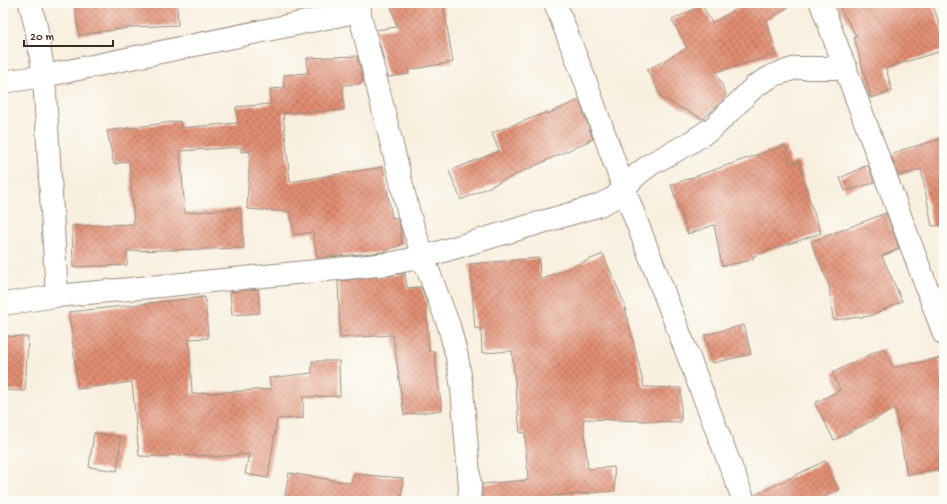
<svg xmlns="http://www.w3.org/2000/svg" width="947" height="504" viewBox="0 0 947 504" font-family="'Gochi Hand',sans-serif">
	<style>
		.building { fill: url(#building-cross-hatch) }
		.lines { fill: none; stroke-linecap: round; stroke-linejoin: round }
		.minor-casing { stroke: #9a8c7e; stroke-width: 24 }
		.minor { stroke: #fff; stroke-width: 22 }
	</style>
	<defs>
		<pattern id="building-cross-hatch" width="8" height="8" patternUnits="userSpaceOnUse"><rect width="8" height="8" fill="#e18e73"/><path d="M0 0l8 8M0 8l8-8" fill="none" stroke="#b8745e"/></pattern>
	</defs>
	<rect width="100%" height="100%" fill="#fdfcf7"/>
	<filter id="ink" filterUnits="userSpaceOnUse"><feTurbulence type="fractalNoise" baseFrequency=".025" numOctaves="2"/><feDisplacementMap in="SourceGraphic" scale="8" xChannelSelector="R" yChannelSelector="G"/><feConvolveMatrix kernelMatrix="1 2 1 2 8 2 1 2 1" color-interpolation-filters="sRGB"/></filter>
	<filter id="wash" filterUnits="userSpaceOnUse"><feTurbulence type="fractalNoise" baseFrequency=".012" numOctaves="4" result="noise"/><feDisplacementMap in="SourceGraphic" scale="16" xChannelSelector="R" yChannelSelector="G"/><feGaussianBlur stdDeviation="0.9" result="paint"/><feColorMatrix in="noise" values="0 0 0 0 0 0 0 0 0 0 0 0 0 0 0 0 0 1.4 0 .05"/><feComposite in="paint" operator="in"/></filter>
	<g filter="url(#wash)">
		<rect width="100%" height="100%" fill="#f8efde"/>
		<g id="blocks">
			<g class="building">
				<path d="M 74,3 L 177,3 L 178,25 L 134,27 L 79,35 Z"/>
				<path d="M 390,3 L 443,3 L 453,62 L 408,70 L 409,74 L 388,77 L 376,30 L 397,27 Z"/>
				<path d="M 746,3 L 795,3 L 766,21 L 777,54 L 716,72 L 726,94 L 723,100 L 703,119 L 662,98 L 647,70 L 687,48 L 672,20 L 702,5 L 712,23 Z"/>
				<path d="M 837,3 L 932,3 L 944,37 L 944,50 L 886,68 L 892,91 L 871,98 L 854,37 L 857,37 Z"/>
				<path d="M 357,56 L 363,81 L 360,82 L 360,84 L 343,85 L 344,110 L 283,113 L 290,182 L 383,167 L 392,218 L 397,217 L 400,226 L 402,244 L 383,252 L 317,258 L 313,232 L 294,235 L 290,212 L 247,209 L 250,151 L 241,152 L 241,147 L 180,151 L 185,213 L 241,208 L 244,248 L 127,251 L 127,265 L 73,267 L 72,226 L 134,224 L 129,161 L 114,164 L 107,131 L 180,121 L 181,128 L 238,123 L 236,107 L 271,104 L 270,89 L 284,88 L 284,75 L 308,73 L 307,58 Z"/>
				<path d="M 579,100 L 593,139 L 461,200 L 449,171 L 499,151 L 492,133 L 548,112 L 548,114 Z"/>
				<path d="M 944,138 L 944,225 L 932,226 L 921,169 L 899,176 L 891,155 L 902,150 Z"/>
				<path d="M 785,145 L 790,164 L 799,161 L 809,199 L 821,233 L 753,256 L 753,260 L 722,266 L 714,225 L 688,234 L 671,185 Z"/>
				<path d="M 868,165 L 874,183 L 845,191 L 840,178 Z"/>
				<path d="M 886,213 L 899,249 L 882,256 L 902,301 L 870,316 L 833,320 L 829,285 L 811,242 Z"/>
				<path d="M 603,254 L 624,303 L 644,387 L 681,388 L 681,422 L 583,419 L 588,469 L 614,467 L 615,491 L 554,496 L 554,501 L 482,501 L 482,484 L 528,480 L 525,432 L 520,433 L 512,351 L 482,353 L 481,328 L 475,329 L 470,264 L 539,258 L 540,280 Z"/>
				<path d="M 405,273 L 407,288 L 421,287 L 426,300 L 429,352 L 434,351 L 442,410 L 404,415 L 393,335 L 340,338 L 338,281 L 389,276 Z"/>
				<path d="M 258,289 L 260,313 L 232,315 L 230,292 Z"/>
				<path d="M 205,297 L 208,338 L 189,339 L 192,394 L 271,389 L 269,378 L 312,373 L 312,361 L 339,361 L 340,396 L 303,397 L 303,418 L 277,419 L 268,478 L 245,474 L 249,454 L 213,457 L 213,456 L 168,455 L 168,457 L 139,456 L 132,382 L 78,389 L 69,312 Z"/>
				<path d="M 744,325 L 751,354 L 713,363 L 705,335 Z"/>
				<path d="M 3,336 L 28,337 L 25,391 L 3,390 Z"/>
				<path d="M 883,348 L 893,368 L 939,358 L 944,380 L 944,468 L 907,475 L 895,409 L 834,440 L 815,403 L 840,390 L 832,373 Z"/>
				<path d="M 94,433 L 121,437 L 117,471 L 89,467 Z"/>
				<path d="M 825,461 L 839,490 L 817,501 L 756,501 L 755,495 Z"/>
				<path d="M 289,473 L 351,483 L 353,474 L 403,478 L 401,501 L 379,500 L 379,501 L 284,501 Z"/>
			</g>
		</g>
	</g>
	<g filter="url(#ink)">
		<use href="#blocks" fill-opacity="0" stroke="#9a8c7e" stroke-width="1"/>
		<g class="lines">
			<g class="minor-casing">
				<g id="minor">
					<path d="M 30,3 L 36,27 L 44,76 L 57,296"/>
					<path d="M 357,3 L 409,214 L 423,257 L 449,326 L 457,357 L 462,388 L 470,487 L 469,501"/>
					<path d="M 555,3 L 585,80 L 624,189 L 744,501"/>
					<path d="M 821,3 L 944,334"/>
					<path d="M 3,82 L 44,76 L 360,11"/>
					<path d="M 3,304 L 57,296 L 388,264 L 423,257 L 597,206 L 614,198 L 638,174 L 651,164 L 688,144 L 714,127 L 755,86 L 774,75 L 796,68 L 846,68"/>
				</g>
			</g>
			<use href="#minor" class="minor"/>
		</g>
	</g>
	<rect width="947" height="504" fill="none" stroke="#fdfcf7" stroke-width="16"/>
	<path d="M24 40v6h89v-6" fill="none" stroke="#3b2a1e" stroke-width="2"/>
	<text x="30" y="40" font-size="12" fill="#3b2a1e" stroke="#fdfcf7" stroke-width="3" paint-order="stroke">20 m</text>
</svg>
